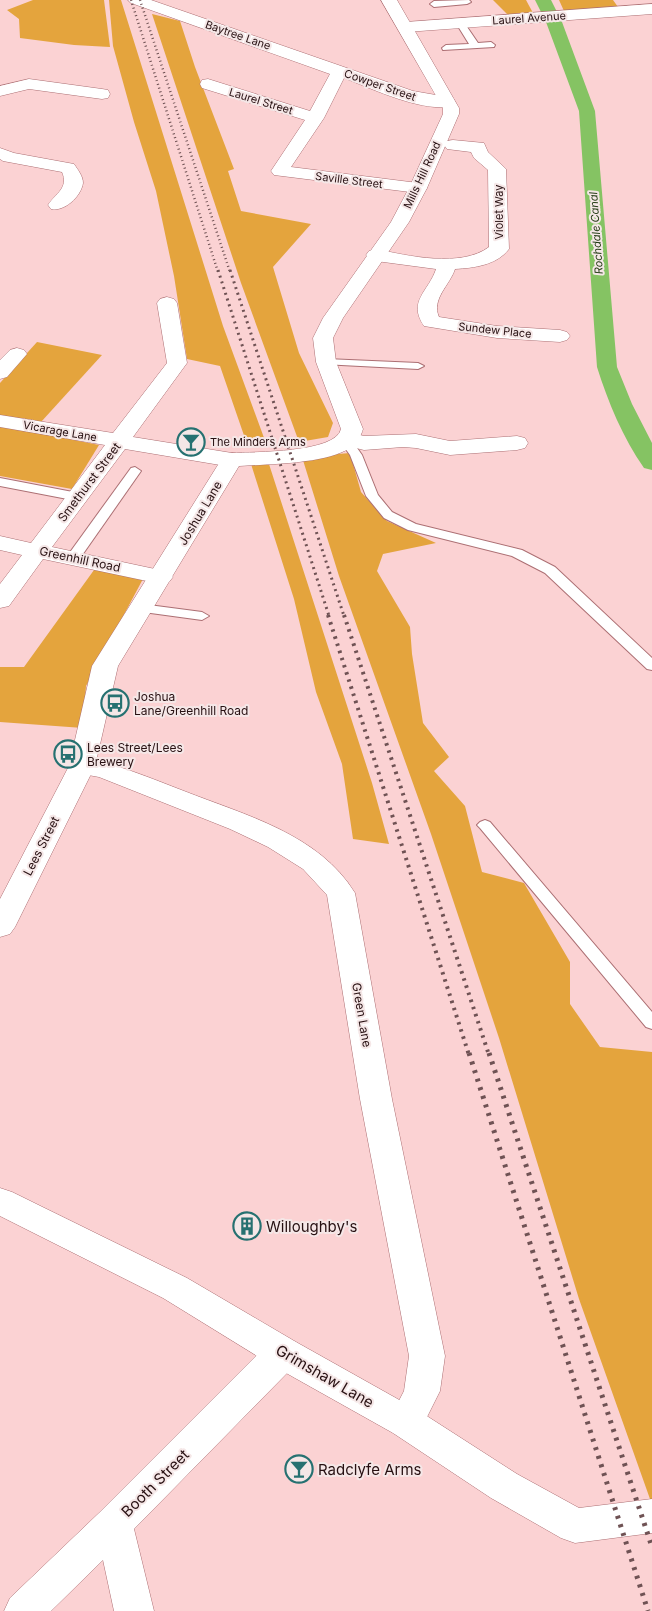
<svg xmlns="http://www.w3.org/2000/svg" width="652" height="1611" viewBox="0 0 652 1611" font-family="Inter,sans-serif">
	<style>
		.green { fill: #e4a43d }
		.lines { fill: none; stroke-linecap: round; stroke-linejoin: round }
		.canal { fill: #85c363; fill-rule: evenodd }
		.lane-casing { stroke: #ac6f73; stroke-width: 2 }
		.street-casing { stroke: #ac6f73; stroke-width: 1 }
		.secondary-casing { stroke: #ac6f73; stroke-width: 1 }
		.lane { fill: #fff; fill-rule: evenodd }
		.street { fill: #fff; fill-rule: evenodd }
		.secondary { fill: #fff; fill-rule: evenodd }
		.rail-far3 { stroke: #6f5254; stroke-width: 2.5; stroke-dasharray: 1 3; stroke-linecap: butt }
		.rail-far2 { stroke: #6f5254; stroke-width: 3; stroke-dasharray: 2 4; stroke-linecap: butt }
		.rail-far1 { stroke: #6f5254; stroke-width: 4; stroke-dasharray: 2.5 5; stroke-linecap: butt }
		.rail { stroke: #6f5254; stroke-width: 5; stroke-dasharray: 3 6; stroke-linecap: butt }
		.labels { text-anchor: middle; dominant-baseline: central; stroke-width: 4; stroke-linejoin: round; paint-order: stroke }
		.far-street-label { font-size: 11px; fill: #271012; stroke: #f5e7e7 }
		.far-water-label { font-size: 11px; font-style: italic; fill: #233c15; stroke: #f5e7e7 }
		.far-poi-label { font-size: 11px; fill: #271012; stroke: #f5e7e7; text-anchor: start }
		.street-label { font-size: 12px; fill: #271012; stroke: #f5e7e7 }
		.poi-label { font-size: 12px; fill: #271012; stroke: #f5e7e7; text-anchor: start }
		.near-poi-label { font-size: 15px; fill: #271012; stroke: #f5e7e7; text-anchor: start }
		.near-street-label { font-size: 15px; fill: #271012; stroke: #f5e7e7 }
	</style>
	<rect width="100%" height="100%" fill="#fbd2d3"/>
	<g class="green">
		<path d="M 33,0 L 104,0 L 110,47 L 74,45 L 20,38 L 19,19 L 7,10 Z"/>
		<path d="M 109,0 L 121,0 L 223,326 L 267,446 L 248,447 L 220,366 L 187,359 L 174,276 L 156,191 L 134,122 L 113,46 Z"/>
		<path d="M 493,0 L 526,0 L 533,13 L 508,15 Z"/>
		<path d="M 559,0 L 613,0 L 618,7 L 564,11 Z"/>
		<path d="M 152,14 L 180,21 L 195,67 L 234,169 L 228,171 L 241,211 L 311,224 L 273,267 L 299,353 L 333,423 L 328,437 L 299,442 L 241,283 Z"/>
		<path d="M 37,342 L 102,355 L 41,422 L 0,415 L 0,383 Z"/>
		<path d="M 0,425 L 99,445 L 72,489 L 0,476 Z"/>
		<path d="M 350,453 L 361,492 L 387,521 L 436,543 L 383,554 L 377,571 L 410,627 L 412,654 L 423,723 L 449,757 L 434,771 L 465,806 L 482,872 L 524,883 L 570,962 L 570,1004 L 600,1047 L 652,1052 L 652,1499 L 650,1499 L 579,1299 L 499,1038 L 431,834 L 339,576 L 302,457 Z"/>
		<path d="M 268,461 L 372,783 L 389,844 L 353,839 L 342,764 L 316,692 L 294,599 L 251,464 Z"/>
		<path d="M 94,570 L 144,577 L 86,686 L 83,728 L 0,722 L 0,667 L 24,667 Z"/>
	</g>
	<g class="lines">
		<path class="canal" d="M 535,0 L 551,0 L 562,22 L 595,111 L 617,367 L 632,404 L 652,443 L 652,470 L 644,468 C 623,438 608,402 597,367 L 579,111 L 546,22 Z"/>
		<g class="lane-casing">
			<g id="lane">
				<path d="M 469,0 L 471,2 L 467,4 L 434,7 L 430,4 L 434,1 Z"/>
				<path d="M 460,20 L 463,21 L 478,43 L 491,42 L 495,45 L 494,47 L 443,50 L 442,48 L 446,45 L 469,44 L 456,23 Z"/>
				<path d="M 326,359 L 418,363 L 424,366 L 418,369 L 322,364 L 320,362 L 322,360 Z"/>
				<path d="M 346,437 L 350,438 L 362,455 L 378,495 L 392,512 L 416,524 L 522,550 L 555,567 L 652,658 L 652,670 L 647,669 L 545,573 L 512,556 L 408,530 L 384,518 L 366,496 L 350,455 L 340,441 Z"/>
				<path d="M 135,467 L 141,471 L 78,561 L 68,561 L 67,558 L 68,555 L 131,468 Z"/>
				<path d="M 0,478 L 78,493 L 84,497 L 78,501 L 0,486 Z"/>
				<path d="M 141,604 L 202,612 L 209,616 L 202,620 L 136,611 L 134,608 L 136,605 Z"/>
				<path d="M 485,820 L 490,822 L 652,1012 L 652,1029 L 646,1027 L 480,828 L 477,825 L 480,822 Z"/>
			</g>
		</g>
		<g class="street-casing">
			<g id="street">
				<path d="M 128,0 L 151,0 L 413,91 L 453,98 L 455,102 L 453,106 C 423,113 373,89 344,78 L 324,118 L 291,167 L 418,183 L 424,184 L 427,188 L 424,192 L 418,193 L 274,175 L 271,171 L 305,120 L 202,88 L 200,84 L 202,80 L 208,79 L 310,111 L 330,74 L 131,3 Z"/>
				<path d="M 652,4 L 652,14 L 406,32 L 400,30 L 398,27 L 400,24 L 406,22 Z"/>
				<path d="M 29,79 L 102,89 L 108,90 L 110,94 L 108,98 L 102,99 L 29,89 L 0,96 L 0,86 Z"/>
				<path d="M 453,140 L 484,143 L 488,152 L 506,169 L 509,249 C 497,265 474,268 455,269 C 450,285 431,299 439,317 L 497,326 L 560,330 L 567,332 L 570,336 L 567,340 L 560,342 L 497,338 L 424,326 C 407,301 429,291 436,269 L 376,261 L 369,259 L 366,255 L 369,251 L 376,249 C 408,256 461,268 489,247 L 488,170 L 474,158 L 471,152 L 447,149 L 444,145 L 447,141 Z"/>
				<path d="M 0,148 L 14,153 L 74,164 C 78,170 83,176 83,183 C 81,197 64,212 51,209 L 48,205 C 56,193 69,188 62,172 L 3,161 L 0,159 Z"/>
				<path d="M 167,297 L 174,299 L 177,303 L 187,363 L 133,437 L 232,453 L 240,455 L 243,460 L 240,465 L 232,467 L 125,449 L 52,547 L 169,572 L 173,577 L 169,582 L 161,584 L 43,559 L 9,606 L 0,608 L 0,584 L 22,555 L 0,550 L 0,536 L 31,543 L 105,445 L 0,427 L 0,415 L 113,433 L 167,363 L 157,303 L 160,299 Z"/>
				<path d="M 17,348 L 24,350 L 27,354 L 7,377 L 0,379 L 0,360 L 10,350 Z"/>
				<path d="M 348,432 L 364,436 L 416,434 L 450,441 L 517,436 L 525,438 L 528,443 L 525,448 L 517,450 L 450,455 L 416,448 L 403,447 L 364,450 L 340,444 L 337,439 L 340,434 Z"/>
				<path d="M 82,758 C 118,764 150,778 184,791 C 245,815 319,834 355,893 L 392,1099 L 445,1356 L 440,1391 L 419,1433 L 406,1438 L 393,1433 L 388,1422 L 404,1391 L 409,1356 L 360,1099 L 327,895 L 303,869 L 268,847 L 230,829 L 99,777 L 72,772 L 69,766 L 72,760 Z"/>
				<path d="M 283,1338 L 296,1342 L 301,1353 L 296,1364 L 134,1529 L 154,1611 L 114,1611 L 103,1560 L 51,1611 L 4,1611 L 10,1598 L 100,1512 L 270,1342 Z"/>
			</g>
		</g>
		<g class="secondary-casing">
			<g id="secondary">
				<path d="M 381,0 L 397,0 L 459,108 L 459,114 L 427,188 L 409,222 L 343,318 L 333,338 L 336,362 L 363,429 C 361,436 357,444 350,448 C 325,464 269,464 239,466 L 118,666 L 95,766 L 15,927 L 10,934 L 0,937 L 0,899 L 69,766 L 92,666 L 221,460 L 224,455 L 232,453 C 253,452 336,453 341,429 L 316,362 L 313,338 L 323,318 L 391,222 L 409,188 L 443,114 L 443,108 Z"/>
				<path d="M 0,1188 L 12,1192 L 187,1278 L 296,1342 L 419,1411 L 517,1474 L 579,1508 L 652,1499 L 652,1533 L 575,1543 L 561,1538 L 491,1498 L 393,1433 L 270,1364 L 163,1298 L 0,1216 Z"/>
			</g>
		</g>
		<use href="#lane" class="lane"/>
		<use href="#street" class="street"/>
		<use href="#secondary" class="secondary"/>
		<g class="rail-far3">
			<path d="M 131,0 L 218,272"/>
			<path d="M 140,0 L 230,272"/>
		</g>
		<g class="rail-far2">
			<path d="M 218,270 L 329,616"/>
			<path d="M 230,270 L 344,616"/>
		</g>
		<g class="rail-far1">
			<path d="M 328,615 L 469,1055"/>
			<path d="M 344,615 L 489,1055"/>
		</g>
		<g class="rail">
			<path d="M 469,1053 L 648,1611"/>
			<path d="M 489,1053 L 652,1547"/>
		</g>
	</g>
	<defs>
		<g id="bar-ring" transform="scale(1.4375)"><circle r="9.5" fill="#f5e7e7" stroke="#267171" stroke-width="1.5"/><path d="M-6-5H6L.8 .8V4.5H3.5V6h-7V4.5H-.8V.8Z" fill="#267171"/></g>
		<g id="bus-ring" transform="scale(1.4375)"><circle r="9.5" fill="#f5e7e7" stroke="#267171" stroke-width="1.5"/><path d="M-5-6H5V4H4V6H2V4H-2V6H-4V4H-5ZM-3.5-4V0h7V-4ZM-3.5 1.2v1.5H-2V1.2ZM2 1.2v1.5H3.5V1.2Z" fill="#267171"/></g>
		<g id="building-ring" transform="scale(1.4375)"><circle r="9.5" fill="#f5e7e7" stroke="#267171" stroke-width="1.5"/><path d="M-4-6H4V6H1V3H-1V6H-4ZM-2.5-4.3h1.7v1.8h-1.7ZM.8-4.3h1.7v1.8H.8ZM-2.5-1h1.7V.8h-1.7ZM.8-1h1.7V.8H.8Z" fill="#267171"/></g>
	</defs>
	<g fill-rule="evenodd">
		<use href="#bar-ring" x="191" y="442"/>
		<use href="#bus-ring" x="115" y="703"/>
		<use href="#bus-ring" x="68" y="754"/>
		<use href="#building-ring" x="247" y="1226"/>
		<use href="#bar-ring" x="299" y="1469"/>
	</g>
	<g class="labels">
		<g class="far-street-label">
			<text transform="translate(529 18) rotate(-4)">Laurel Avenue</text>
			<text transform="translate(238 35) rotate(19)">Baytree Lane</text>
			<text transform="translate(380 85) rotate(19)">Cowper Street</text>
			<text transform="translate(261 101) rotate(17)">Laurel Street</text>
			<text transform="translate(422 175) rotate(-65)">Mills Hill Road</text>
			<text transform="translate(349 180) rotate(7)">Saville Street</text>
			<text transform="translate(499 212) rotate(-90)">Violet Way</text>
			<text transform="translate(495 330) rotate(6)">Sundew Place</text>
			<text transform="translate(60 431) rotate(10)">Vicarage Lane</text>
		</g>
		<g class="far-water-label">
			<text transform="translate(596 233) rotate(-94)">Rochdale Canal</text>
		</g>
		<g class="far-poi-label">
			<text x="210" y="442">The Minders Arms</text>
		</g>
		<g class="street-label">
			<text transform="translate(89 482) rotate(-53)">Smethurst Street</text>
			<text transform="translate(200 513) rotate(-59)">Joshua Lane</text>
			<text transform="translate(80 559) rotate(12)">Greenhill Road</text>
			<text transform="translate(41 846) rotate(-63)">Lees Street</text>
			<text transform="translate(362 1015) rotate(80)">Green Lane</text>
		</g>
		<g class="poi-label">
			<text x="134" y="696">Joshua<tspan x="134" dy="14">Lane/Greenhill Road</tspan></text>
			<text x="87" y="747">Lees Street/Lees<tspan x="87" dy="14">Brewery</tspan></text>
		</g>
		<g class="near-poi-label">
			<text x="266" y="1226">Willoughby's</text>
			<text x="318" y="1469">Radclyfe Arms</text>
		</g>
		<g class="near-street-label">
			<text transform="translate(325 1376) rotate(30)">Grimshaw Lane</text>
			<text transform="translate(155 1483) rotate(-45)">Booth Street</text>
		</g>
	</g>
</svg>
